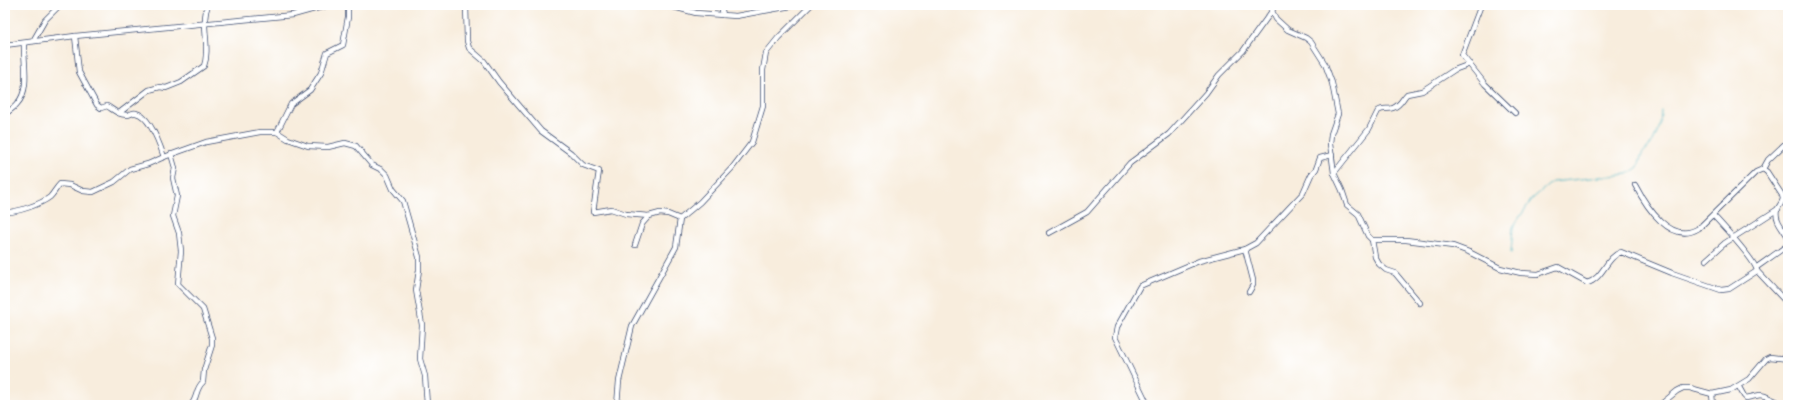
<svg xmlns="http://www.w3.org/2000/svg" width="1793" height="410" viewBox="0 0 1793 410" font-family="'Shantell Sans',sans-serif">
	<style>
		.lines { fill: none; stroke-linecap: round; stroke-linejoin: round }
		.stream { stroke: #44b2c1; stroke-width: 1 }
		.minor-casing { stroke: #3c4c71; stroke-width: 6 }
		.minor { stroke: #fff; stroke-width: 4.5 }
	</style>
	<rect width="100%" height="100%" fill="#fff"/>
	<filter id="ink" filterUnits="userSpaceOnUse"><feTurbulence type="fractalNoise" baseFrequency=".025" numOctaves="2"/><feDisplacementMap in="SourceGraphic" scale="8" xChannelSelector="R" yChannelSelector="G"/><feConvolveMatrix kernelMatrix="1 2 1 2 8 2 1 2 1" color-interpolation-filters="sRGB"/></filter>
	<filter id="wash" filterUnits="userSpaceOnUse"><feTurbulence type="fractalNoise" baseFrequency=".012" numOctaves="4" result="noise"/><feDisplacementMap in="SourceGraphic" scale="16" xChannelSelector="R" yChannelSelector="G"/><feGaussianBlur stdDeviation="0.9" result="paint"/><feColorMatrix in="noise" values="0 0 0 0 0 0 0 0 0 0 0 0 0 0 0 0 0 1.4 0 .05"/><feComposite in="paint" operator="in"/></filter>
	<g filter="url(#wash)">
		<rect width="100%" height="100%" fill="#f8eddd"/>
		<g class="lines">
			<path class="stream" d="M 1511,253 L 1513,227 L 1532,199 L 1552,182 L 1628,174 L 1638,167 L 1642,154 L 1653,142 L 1660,126 L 1661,111"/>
		</g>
	</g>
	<g filter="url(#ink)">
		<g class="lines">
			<g class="minor-casing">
				<g id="minor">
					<path d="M 466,5 L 467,41 L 469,48 L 484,61 L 499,82 L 541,131 L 571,153 L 583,165 L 599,171 L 593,212 L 611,209 L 626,214 L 649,216 L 660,213 L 668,214 L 680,219"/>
					<path d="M 666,5 L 696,13 L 736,16 L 797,5"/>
					<path d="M 721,5 L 723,15"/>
					<path d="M 1275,5 L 1272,11 L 1276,19 L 1288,30 L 1306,38 L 1311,42 L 1325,64 L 1332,83 L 1338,114 L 1331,134 L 1330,144 L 1334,173 L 1342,190 L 1347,205 L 1358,214 L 1368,236 L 1372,240 L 1406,240 L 1453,246 L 1469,252 L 1500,268 L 1521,273 L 1538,274 L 1558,267 L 1587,283 C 1603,279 1606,257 1621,252 L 1672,273 L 1721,290 L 1729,289 L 1757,271"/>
					<path d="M 1481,5 L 1462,55 L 1485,84 L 1515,113"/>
					<path d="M 75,36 L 79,72 L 97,105 L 101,108 L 107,106 C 115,111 117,114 127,115 C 130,115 133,112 136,113 C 150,116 160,145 164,157"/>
					<path d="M 33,41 L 45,20 L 60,5"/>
					<path d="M 5,45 L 75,36 L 293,15 L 329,5"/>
					<path d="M 119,113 L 149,90 L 160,87 L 166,88 L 181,82 L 204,66 C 211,47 200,23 208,5"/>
					<path d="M 5,114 C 9,111 14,108 17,104 C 31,89 23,61 24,43"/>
					<path d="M 277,132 L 288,139 L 308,146 L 328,147 L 345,143 L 356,146 L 372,165 L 382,170 L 387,175 L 393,189 L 403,201 L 419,257 L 419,270 L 416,290 L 422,325 L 420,359 L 425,376 L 427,405"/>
					<path d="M 171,154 L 175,168 L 173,178 L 177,196 L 173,216 L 179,233 L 181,251 L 178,284 L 203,309 L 212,338 L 212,345 L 204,370 L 203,382 C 195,389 198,397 191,405"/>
					<path d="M 1763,169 L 1768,160 L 1788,141"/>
					<path d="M 1334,173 L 1369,129 L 1378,111 C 1383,107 1388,110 1393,108 C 1401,105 1402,99 1407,94 L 1422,91 L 1454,70 L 1470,64"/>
					<path d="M 1635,185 C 1646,206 1671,246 1699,228 L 1756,172 L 1763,169 L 1767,172 L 1782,195 L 1783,199 C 1782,203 1779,206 1777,210 C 1774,220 1784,229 1788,237"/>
					<path d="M 5,212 C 16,213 41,204 50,197 C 54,193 56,188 60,184 L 70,185 L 83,191 L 93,192 L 114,182 L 130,169 L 148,164 L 164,157 L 206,142 L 260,132 L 277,132 L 291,104 L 310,90 L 321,73 L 327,53 L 343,45 L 348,17 L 348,5"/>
					<path d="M 1713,215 C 1722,225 1756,261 1757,271 L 1788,304"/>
					<path d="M 1049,233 L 1087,212 L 1130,163 L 1169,134 L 1206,93 L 1219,75 L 1243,51 L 1272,11"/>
					<path d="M 1372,240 L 1375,257 L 1379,264 L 1386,270 L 1395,273 L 1420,303"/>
					<path d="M 635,245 L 642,224 L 649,216"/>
					<path d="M 1245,249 L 1253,280 L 1253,285 L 1249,292"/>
					<path d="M 1706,260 L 1725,243 L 1778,209"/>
					<path d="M 1757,267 L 1788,245"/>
					<path d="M 1739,387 L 1744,396 L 1746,398 L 1760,395 L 1765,396 L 1785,405"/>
					<path d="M 1712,394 L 1713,405"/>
					<path d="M 617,405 L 619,381 L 632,326 L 676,247 L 680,219 L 700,202 L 732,168 L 752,142 L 763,106 L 763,70 L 766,53 L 778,38 L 811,5"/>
					<path d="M 1148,405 L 1115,337 L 1117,327 L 1140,286 L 1199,261 L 1245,249 L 1256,243 L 1303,193 L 1311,175 L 1316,169 L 1320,158 L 1332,155"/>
					<path d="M 1660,405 L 1677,391 L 1683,388 L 1690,388 L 1712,394 L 1731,390 L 1749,379 L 1766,359 L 1770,357 L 1788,359"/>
				</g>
			</g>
			<use href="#minor" class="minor"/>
		</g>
	</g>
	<rect width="1793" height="410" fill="none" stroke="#fff" stroke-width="20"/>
</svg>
